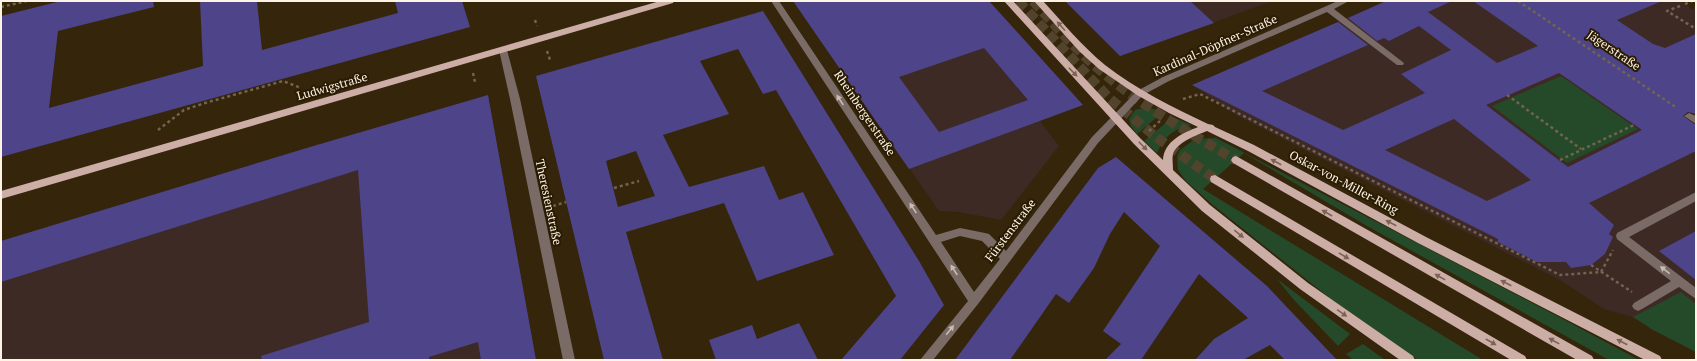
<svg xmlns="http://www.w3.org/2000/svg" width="1697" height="361" viewBox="0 0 1697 361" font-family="'PT Serif',serif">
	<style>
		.commercial { fill: #3d2a25 }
		.green { fill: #254a29 }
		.building { fill: #4e4489; fill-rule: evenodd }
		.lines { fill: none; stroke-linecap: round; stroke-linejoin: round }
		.major-tunnel { stroke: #52442c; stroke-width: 10; stroke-dasharray: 10 5; stroke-linecap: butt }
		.path { stroke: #72644e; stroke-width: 2.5; stroke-dasharray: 3 3; stroke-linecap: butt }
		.minor { fill: #7a6b67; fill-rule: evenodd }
		.major { fill: #cdaea7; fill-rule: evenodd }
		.oneway { fill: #7c6455 }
		.oneway2 { fill: #c9bdb2 }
		.labels { text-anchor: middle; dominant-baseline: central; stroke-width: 4; stroke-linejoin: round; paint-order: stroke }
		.street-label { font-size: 12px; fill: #fdf3e4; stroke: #2a1b03 }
	</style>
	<rect width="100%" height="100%" fill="#34250b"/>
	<g class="commercial">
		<path d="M 800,1 L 989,1 L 1083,105 L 1040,121 L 1059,146 L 1001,220 L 959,212 L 939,211 L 795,3 Z"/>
		<path d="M 1066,1 L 1273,1 L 1120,56 Z"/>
		<path d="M 1386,1 L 1506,1 L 1696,136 L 1696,352 L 1653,330 L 1633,317 L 1604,309 L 1560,280 L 1236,115 L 1192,85 Z"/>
		<path d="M 1535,1 L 1680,1 L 1692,9 L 1696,7 L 1696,112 Z"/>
		<path d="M 488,95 L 536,360 L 1,360 L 1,241 L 310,147 Z"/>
	</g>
	<g class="green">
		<path d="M 1561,76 L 1638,129 L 1567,163 L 1492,106 Z"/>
		<path d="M 1147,107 L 1163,112 L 1137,134 L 1131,126 L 1129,119 L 1135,110 Z"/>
		<path d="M 1173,117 L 1191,125 C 1187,127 1183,127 1179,129 C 1168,133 1162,142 1157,153 L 1144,141 Z"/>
		<path d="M 1216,138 L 1561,318 L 1639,360 L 1609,360 L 1367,226 L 1244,153 L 1203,189 L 1483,360 L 1418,360 L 1331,299 L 1213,205 L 1186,181 L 1178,170 L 1177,156 L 1180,150 L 1195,139 Z"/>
		<path d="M 1277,279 L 1350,334 L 1338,346 L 1294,300 Z"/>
		<path d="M 1681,292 L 1696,304 L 1696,352 L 1653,330 L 1633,317 Z"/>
		<path d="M 1363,344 L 1385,360 L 1353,360 L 1346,354 Z"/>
	</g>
	<g class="building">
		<path d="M 61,1 L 153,1 L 154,7 L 58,31 L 49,108 L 203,66 L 200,1 L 257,1 L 262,50 L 398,13 L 395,1 L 462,1 L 470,27 L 1,157 L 1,16 Z"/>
		<path d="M 793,1 L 989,1 L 1083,105 L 909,169 ZM 984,48 L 1028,100 L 939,132 L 899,77 Z"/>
		<path d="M 1065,1 L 1190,1 L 1214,23 L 1120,56 Z"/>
		<path d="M 1386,1 L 1452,1 L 1428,12 L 1497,63 L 1538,46 L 1473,1 L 1662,1 L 1617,20 L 1653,44 L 1665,48 L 1696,34 L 1696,114 L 1688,112 L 1683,116 L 1696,125 L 1696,151 L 1589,203 L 1614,225 L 1609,234 L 1613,237 L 1605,254 L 1591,265 L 1571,268 L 1566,262 L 1537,262 L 1498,242 L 1498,239 L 1192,85 L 1338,22 L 1368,45 L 1262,91 L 1343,130 L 1425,93 L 1401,74 L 1451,50 L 1419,26 L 1389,41 L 1384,38 L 1377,41 L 1348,18 ZM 1559,73 L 1642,130 L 1568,167 L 1486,105 ZM 1454,119 L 1531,180 L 1487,201 L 1385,150 Z"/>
		<path d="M 763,11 L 919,261 L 944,305 L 900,360 L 841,360 L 896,296 L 776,90 L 763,94 L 738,49 L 700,61 L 729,114 L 663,135 L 689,187 L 764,166 L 779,200 L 803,192 L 834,255 L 757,281 L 724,203 L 626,232 L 663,360 L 604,360 L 536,76 ZM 636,151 L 655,196 L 618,207 L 606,161 Z"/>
		<path d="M 488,95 L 536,360 L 481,360 L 478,342 L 429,357 L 429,360 L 262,360 L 261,356 L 369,322 L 358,170 L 1,282 L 1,241 L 310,147 Z"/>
		<path d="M 1116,157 L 1267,286 L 1337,360 L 1285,360 L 1270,345 L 1243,360 L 1195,360 L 1214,339 L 1248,318 L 1199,274 L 1141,360 L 1105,360 L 1121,344 L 1103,331 L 1160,246 L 1124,212 L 1110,234 L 1094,268 L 1069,303 L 1056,294 L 1010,360 L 955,360 L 1098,168 Z"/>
		<path d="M 1696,231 L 1696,280 L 1659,251 Z"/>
		<path d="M 799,323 L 818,360 L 716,360 L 709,340 L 752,325 L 757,339 Z"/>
	</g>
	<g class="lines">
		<g class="major-tunnel">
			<path d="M 1018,1 L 1109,98 L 1156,137 L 1215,179"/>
			<path d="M 1033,1 C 1055,25 1076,50 1101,71 C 1142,106 1189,133 1236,160"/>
		</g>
		<g class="path">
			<path d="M 1518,1 L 1677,108"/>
			<path d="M 1685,4 L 1692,1"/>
			<path d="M 1680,6 L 1667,11 L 1696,29"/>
			<path d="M 1,7 L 27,1"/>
			<path d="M 535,20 L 537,26"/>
			<path d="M 547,51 L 550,60"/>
			<path d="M 473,73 L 475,82"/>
			<path d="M 1507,95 L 1581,149"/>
			<path d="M 1183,99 L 1200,94 L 1560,275 L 1601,272 L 1613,250"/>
			<path d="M 158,130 L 184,110 L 205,103 L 283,81 L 301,88"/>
			<path d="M 1149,131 L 1160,121"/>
			<path d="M 1560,160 L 1634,125"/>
			<path d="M 614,188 L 639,181"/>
			<path d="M 553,206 L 566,202"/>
			<path d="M 1591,265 L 1632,292"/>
		</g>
		<g class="minor">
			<path d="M 771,1 L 779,1 L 936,235 L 960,228 L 985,233 L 989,234 L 1006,251 L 1092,137 L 1137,91 L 1163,77 L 1338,1 L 1349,1 L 1334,9 L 1404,63 L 1403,65 L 1397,65 L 1327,12 L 1169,81 L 1143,95 L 1098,143 L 978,304 L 933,360 L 920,360 L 968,301 ZM 960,236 L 982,241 L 1000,259 L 974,292 L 941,242 Z"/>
			<path d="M 503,47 L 507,50 L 520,99 L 575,360 L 563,360 L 510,99 L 499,50 Z"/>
			<path d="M 1689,113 L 1696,116 L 1696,124 L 1684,116 Z"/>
			<path d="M 1696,192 L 1696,201 L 1629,237 L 1696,288 L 1696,299 L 1679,287 L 1642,309 L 1638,311 L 1634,309 L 1632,306 L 1634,303 L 1671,281 L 1617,239 L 1616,236 L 1617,233 Z"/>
		</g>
		<g class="major">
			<path d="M 660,1 L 674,1 L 673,3 L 1,199 L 1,191 Z"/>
			<path d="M 1004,1 L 1013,1 L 1140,138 L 1163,160 C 1164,141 1183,133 1198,127 L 1169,113 L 1137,95 L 1099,69 L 1080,52 L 1034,1 L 1043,1 C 1063,23 1082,46 1105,65 C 1136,89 1172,107 1208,124 L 1213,125 L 1215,127 L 1254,145 L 1426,237 L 1660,356 L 1662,360 L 1645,360 L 1418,243 L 1248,151 L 1207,131 C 1197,135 1177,142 1173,154 C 1172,159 1173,165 1173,170 L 1210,205 L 1308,283 L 1413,356 L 1415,360 L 1400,360 L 1300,289 L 1202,211 L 1134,144 Z"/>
			<path d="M 1236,156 L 1592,356 L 1594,360 L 1577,360 L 1233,163 L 1231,160 L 1233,157 Z"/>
			<path d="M 1215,175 L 1525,356 L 1527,360 L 1511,360 L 1211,182 L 1210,179 L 1211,176 Z"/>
		</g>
	</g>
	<defs><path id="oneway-solid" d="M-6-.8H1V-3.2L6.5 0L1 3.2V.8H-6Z"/></defs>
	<g class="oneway">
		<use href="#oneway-solid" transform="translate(1061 26) rotate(-132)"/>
		<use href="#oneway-solid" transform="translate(1073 72) rotate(46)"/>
		<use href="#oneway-solid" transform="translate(1143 146) rotate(45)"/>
		<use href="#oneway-solid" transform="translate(1276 162) rotate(-152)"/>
		<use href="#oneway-solid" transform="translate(1327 213) rotate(-150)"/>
		<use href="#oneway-solid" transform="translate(1391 223) rotate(-152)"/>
		<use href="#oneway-solid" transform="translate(1239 234) rotate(39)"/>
		<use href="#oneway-solid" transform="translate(1344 256) rotate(31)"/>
		<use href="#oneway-solid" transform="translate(1440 277) rotate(-151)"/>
		<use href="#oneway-solid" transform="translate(1506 283) rotate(-153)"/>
		<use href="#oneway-solid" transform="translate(1342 313) rotate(35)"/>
		<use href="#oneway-solid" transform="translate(1554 341) rotate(-151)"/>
		<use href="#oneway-solid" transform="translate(1491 342) rotate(30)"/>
		<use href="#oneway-solid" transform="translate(1622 342) rotate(-152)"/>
	</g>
	<g class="oneway2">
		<use href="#oneway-solid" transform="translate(840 100) rotate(-124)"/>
		<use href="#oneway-solid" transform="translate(913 208) rotate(-124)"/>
		<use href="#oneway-solid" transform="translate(954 270) rotate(-123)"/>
		<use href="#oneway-solid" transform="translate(1665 270) rotate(-142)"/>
		<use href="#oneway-solid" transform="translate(950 330) rotate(-51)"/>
	</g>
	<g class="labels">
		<g class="street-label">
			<text transform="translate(1215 45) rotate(-24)">Kardinal-Döpfner-Straße</text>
			<text transform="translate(1614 50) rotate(34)">Jägerstraße</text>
			<text transform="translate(332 86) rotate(-16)">Ludwigstraße</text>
			<text transform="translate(865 113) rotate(56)">Rheinbergerstraße</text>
			<text transform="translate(1344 182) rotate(28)">Oskar-von-Miller-Ring</text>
			<text transform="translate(549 202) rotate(78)">Theresienstraße</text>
			<text transform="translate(1010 230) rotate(-53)">Fürstenstraße</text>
		</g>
	</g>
	<rect width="1697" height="361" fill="none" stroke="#fdf3e4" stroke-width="4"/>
</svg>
